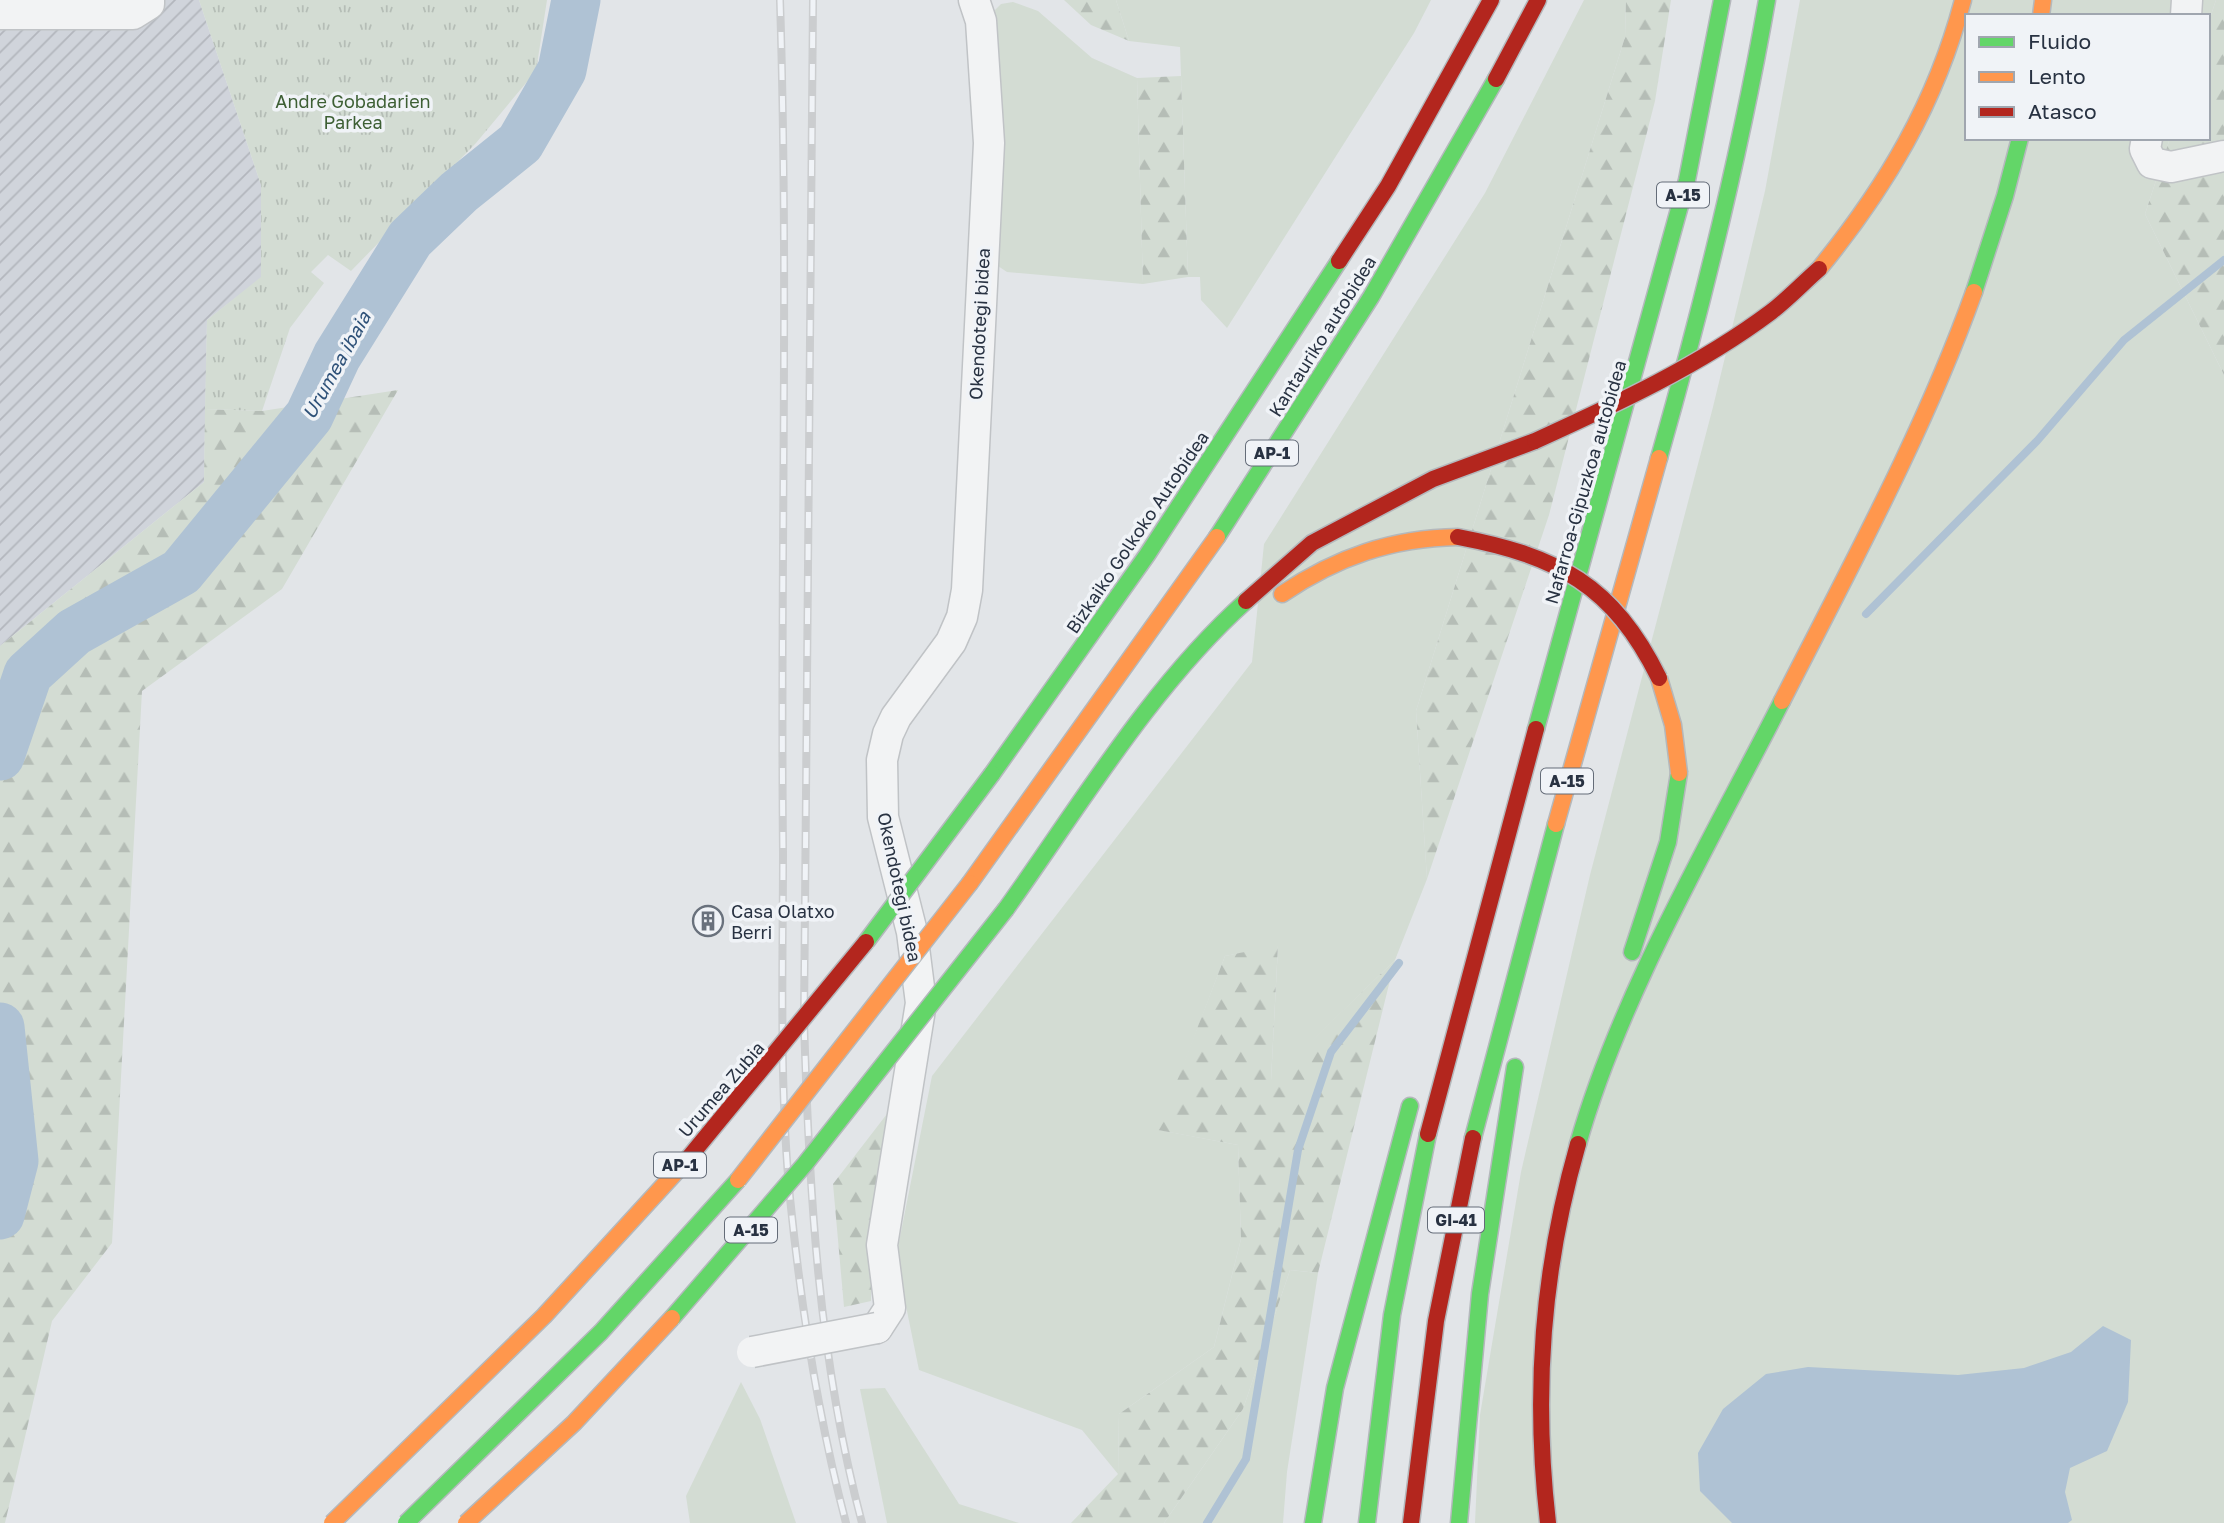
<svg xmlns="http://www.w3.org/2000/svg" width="2224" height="1523" viewBox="0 0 2224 1523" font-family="'Golos Text',sans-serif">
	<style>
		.industrial { fill: url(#industrial-furrows) }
		.grass { fill: #d3dcd3 }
		.forest { fill: url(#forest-firs) }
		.park { fill: url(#park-tufts) }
		.water { fill: #afc2d4 }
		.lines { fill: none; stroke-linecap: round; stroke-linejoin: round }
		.stream { stroke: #afc2d4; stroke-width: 8 }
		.river { stroke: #afc2d4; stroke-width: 49 }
		.street-casing { stroke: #c0c3c6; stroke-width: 33 }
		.fast-casing { stroke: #b4b8bc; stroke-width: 19 }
		.slow-casing { stroke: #b4b8bc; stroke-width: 19 }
		.jam-casing { stroke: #b4b8bc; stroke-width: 19 }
		.street { stroke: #f2f3f4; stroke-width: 30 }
		.fast { stroke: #63d668; stroke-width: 16 }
		.slow { stroke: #ff974d; stroke-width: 16 }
		.jam { stroke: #b3261e; stroke-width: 16 }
		.rail-casing { stroke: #cbcdcf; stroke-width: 8 }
		.rail { stroke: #f0f3f7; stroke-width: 5; stroke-dasharray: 16; stroke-linecap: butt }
		.street-bridge-casing { stroke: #c0c3c6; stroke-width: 33; stroke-linecap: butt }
		.fast-bridge-casing { stroke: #b4b8bc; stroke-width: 19; stroke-linecap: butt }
		.slow-bridge-casing { stroke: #b4b8bc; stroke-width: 19; stroke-linecap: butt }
		.jam-bridge-casing { stroke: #b4b8bc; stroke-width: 19; stroke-linecap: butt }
		.street-bridge { stroke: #f2f3f4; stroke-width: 30 }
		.fast-bridge { stroke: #63d668; stroke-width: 16 }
		.slow-bridge { stroke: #ff974d; stroke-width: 16 }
		.jam-bridge { stroke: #b3261e; stroke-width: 16 }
		.labels { text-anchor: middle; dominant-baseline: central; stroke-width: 7; stroke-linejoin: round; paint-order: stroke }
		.shield { fill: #f0f3f7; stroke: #646c78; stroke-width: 2 }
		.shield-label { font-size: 16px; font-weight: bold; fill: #283242 }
		.park-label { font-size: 18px; fill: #3d5f34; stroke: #f0f3f7 }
		.street-label { font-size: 18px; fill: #283242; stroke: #f0f3f7 }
		.poi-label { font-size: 18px; fill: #283242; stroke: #f0f3f7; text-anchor: start }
		.water-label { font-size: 19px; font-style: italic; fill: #2f5279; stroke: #f0f3f7 }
	</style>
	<defs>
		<pattern id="industrial-furrows" width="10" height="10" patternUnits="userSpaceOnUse" patternTransform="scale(1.75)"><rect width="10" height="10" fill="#d0d4db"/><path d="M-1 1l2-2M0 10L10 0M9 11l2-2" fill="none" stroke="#b3b6bd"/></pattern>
		<pattern id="forest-firs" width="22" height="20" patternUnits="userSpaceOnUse" patternTransform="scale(1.75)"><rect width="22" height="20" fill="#d3dcd3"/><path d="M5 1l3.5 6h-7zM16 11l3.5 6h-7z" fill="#b5bdb6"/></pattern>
		<pattern id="park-tufts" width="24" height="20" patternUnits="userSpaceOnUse" patternTransform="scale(1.75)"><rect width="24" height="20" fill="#d3dcd3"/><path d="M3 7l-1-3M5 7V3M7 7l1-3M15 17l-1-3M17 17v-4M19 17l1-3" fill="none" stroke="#b5bdb6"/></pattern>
	</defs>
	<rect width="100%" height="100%" fill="#e2e5e8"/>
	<path class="industrial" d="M 0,0 L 199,0 L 261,185 L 261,278 L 207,320 L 204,482 L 0,646 Z"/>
	<g class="grass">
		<path d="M 1116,0 L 1431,0 L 1414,33 L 1227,328 L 1201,300 L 1200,277 L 1188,277 L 1180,47 L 1129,41 Z"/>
		<path d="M 1584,0 L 1626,0 L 1625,37 L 1416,711 L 1427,879 L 1395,960 L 1271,1081 L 1278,946 L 1225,956 L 1159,1130 L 1238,1145 L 1241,1239 L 1214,1347 L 1119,1414 L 1118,1474 L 1082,1430 L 919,1370 L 896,1257 L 932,1076 L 1252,662 L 1264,544 L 1485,193 Z"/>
		<path d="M 1800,0 L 2216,0 L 2208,24 L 2208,16 L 1967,16 L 1967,138 L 2170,138 L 2145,214 L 2224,375 L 2224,1523 L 1475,1523 L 1480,1415 L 1521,1172 L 1590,875 L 1713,407 L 1765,191 Z"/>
		<path d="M 1013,2 L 1038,11 L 1092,58 L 1137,78 L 1143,284 L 1007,272 L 995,264 L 993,12 L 1001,4 Z"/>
		<path d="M 1290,1270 L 1318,1273 L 1287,1472 L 1283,1523 L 1164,1523 L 1243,1409 Z"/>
		<path d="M 741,1382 L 760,1419 L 796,1523 L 690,1523 L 686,1496 Z"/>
		<path d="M 885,1388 L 959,1504 L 1019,1523 L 887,1523 L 860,1389 Z"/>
	</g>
	<g class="forest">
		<path d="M 1064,0 L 1116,0 L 1129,41 L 1091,25 Z"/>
		<path d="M 1626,0 L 1671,0 L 1655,101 L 1549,515 L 1427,879 L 1416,711 L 1625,37 Z"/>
		<path d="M 2216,0 L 2224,0 L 2224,375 L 2145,214 L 2170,138 L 2208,138 L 2208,24 Z"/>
		<path d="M 1181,76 L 1188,277 L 1143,284 L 1137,78 Z"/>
		<path d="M 398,390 L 282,589 L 142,691 L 112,1243 L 52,1321 L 5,1523 L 0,1523 L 0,646 L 204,482 L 205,409 L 262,411 Z"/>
		<path d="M 1278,945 L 1271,1080 L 1395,960 L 1318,1273 L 1290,1270 L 1243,1409 L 1164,1523 L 1071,1523 L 1118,1474 L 1119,1414 L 1214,1347 L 1241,1239 L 1238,1145 L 1158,1130 L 1225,956 Z"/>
		<path d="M 890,1110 L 871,1235 L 871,1301 L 844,1307 L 833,1184 Z"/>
	</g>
	<path class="park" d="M 199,0 L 547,0 L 536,71 L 476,143 L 351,271 L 328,255 L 311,272 L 324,283 L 290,328 L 262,411 L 205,409 L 207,320 L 261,277 L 261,185 Z"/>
	<path class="water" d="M 2103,1326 L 2131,1340 L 2128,1402 L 2107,1451 L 2070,1468 L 2065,1492 L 2072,1520 L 2068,1523 L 1732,1523 L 1700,1491 L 1698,1453 L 1723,1409 L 1766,1374 L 1808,1367 L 1958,1375 L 2024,1368 L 2071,1352 Z"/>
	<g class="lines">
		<g class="stream">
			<path d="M 1866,614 L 2037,441 L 2124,340 L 2224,260"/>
			<path d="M 1207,1523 L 1246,1459 L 1298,1150 L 1331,1052 L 1399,963"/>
		</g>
		<g class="river">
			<path d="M 0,756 L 28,674 L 74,632 L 181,572 L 309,416 L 337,356 L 410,239 L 459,192 L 520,143 L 562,70 L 576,0"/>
			<path d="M 0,1027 L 14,1161 L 0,1215"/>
		</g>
		<g class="street-casing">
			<g id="street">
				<path d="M 0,14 L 133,14 L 149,4 L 149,0"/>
				<path d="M 2186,16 L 2187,0"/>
				<path d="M 2147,138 L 2145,149 L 2152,163 L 2171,167 L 2224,156"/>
				<path d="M 877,1328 L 890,1308 L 882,1245 L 921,1003 L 912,932 L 883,817 L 882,760 L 888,734 L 896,717 L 951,642 L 962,617 L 967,590 L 989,143 L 981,21 L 974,0"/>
			</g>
		</g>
		<g class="fast-casing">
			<g id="fast">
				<path d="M 1974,292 L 2005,196 L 2020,138"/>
				<path d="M 1659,458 C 1702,307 1740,155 1767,0"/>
				<path d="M 1217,537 L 1371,297 L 1496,79"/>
				<path d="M 1536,729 L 1687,180 L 1722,0"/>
				<path d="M 992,774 L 1147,555 L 1339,261"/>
				<path d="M 1006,909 C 1079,807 1152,685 1246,601"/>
				<path d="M 1632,952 L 1668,842 L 1679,773"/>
				<path d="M 1473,1138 L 1556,824"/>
				<path d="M 1578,1144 C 1621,993 1711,841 1782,701"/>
				<path d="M 1313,1523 L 1335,1388 L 1410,1106"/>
				<path d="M 1367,1523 L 1392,1315 L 1428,1134"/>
				<path d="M 1459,1523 L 1480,1294 L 1515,1067"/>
			</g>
		</g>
		<g class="slow-casing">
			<g id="slow">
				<path d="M 2041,16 L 2043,0"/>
				<path d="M 1819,269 C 1886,187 1936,103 1963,0"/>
				<path d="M 1282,594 C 1337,557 1392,538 1458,537"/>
				<path d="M 1782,701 C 1850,567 1923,434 1974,292"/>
				<path d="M 1556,824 L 1659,458"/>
				<path d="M 970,883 L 1217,537"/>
			</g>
		</g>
		<g class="jam-casing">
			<g id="jam">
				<path d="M 1496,79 L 1538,0"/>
				<path d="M 1339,261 L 1388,186 L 1491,0"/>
				<path d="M 1246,601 L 1312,543 L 1433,479 L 1535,441"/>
				<path d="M 1428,1134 L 1536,729"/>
				<path d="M 1411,1523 L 1436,1321 L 1473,1138"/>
				<path d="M 1548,1523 C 1533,1393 1542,1270 1578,1144"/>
			</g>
		</g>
		<use href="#street" class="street"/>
		<use href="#fast" class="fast"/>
		<use href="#slow" class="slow"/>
		<use href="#jam" class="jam"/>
		<g class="rail-casing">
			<g id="rail">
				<path d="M 780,0 C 789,284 780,568 783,852 C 783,967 779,1084 790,1198 C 801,1307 818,1417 846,1523"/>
				<path d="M 813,0 L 804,1021 C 809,1190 818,1358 862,1523"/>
			</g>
		</g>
		<use href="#rail" class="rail"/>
		<g class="street-bridge-casing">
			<path id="street-bridge" d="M 752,1352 L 877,1328"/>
		</g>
		<g class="fast-bridge-casing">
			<g id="fast-bridge">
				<path d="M 866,942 L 992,774"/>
				<path d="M 672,1318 L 805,1164 L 1006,909"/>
				<path d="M 406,1523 L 601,1332 L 738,1180"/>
			</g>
		</g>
		<g class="slow-bridge-casing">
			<g id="slow-bridge">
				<path d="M 1659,678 L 1673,725 L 1679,773"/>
				<path d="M 738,1180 L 970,883"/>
				<path d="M 332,1523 L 544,1316 L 686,1161"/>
				<path d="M 466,1523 L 574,1423 L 672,1318"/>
			</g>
		</g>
		<g class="jam-bridge-casing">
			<g id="jam-bridge">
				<path d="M 1535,441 C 1616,404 1699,366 1771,312 C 1788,299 1803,283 1819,269"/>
				<path d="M 1458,537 C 1558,556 1613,585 1659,678"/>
				<path d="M 686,1161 L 866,942"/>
			</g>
		</g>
		<use href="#street-bridge" class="street-bridge"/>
		<use href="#fast-bridge" class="fast-bridge"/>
		<use href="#slow-bridge" class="slow-bridge"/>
		<use href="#jam-bridge" class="jam-bridge"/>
	</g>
	<defs>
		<g id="building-ring" transform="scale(1.575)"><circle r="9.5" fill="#f0f3f7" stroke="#69717c" stroke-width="1.5"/><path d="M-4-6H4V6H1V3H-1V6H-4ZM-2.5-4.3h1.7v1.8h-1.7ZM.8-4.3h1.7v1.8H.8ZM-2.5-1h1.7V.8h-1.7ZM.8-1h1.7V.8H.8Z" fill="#69717c"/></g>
	</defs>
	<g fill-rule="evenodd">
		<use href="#building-ring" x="708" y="921"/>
	</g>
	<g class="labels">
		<g class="shield">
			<rect x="1657" y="182.5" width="52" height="25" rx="5"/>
			<rect x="1246" y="440.5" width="52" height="25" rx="5"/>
			<rect x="1541" y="768.5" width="52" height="25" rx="5"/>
			<rect x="654" y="1152.5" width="52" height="25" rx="5"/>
			<rect x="1428" y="1207.5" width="56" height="25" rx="5"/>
			<rect x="725" y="1217.5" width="52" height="25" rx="5"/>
		</g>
		<g class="shield-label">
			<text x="1683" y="195">A-15</text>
			<text x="1272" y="453">AP-1</text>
			<text x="1567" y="781">A-15</text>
			<text x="680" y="1165">AP-1</text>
			<text x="1456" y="1220">GI-41</text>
			<text x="751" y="1230">A-15</text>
		</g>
		<g class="park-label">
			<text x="353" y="101">Andre Gobadarien<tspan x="353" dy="21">Parkea</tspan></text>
		</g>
		<g class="street-label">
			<text transform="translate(979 324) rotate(-87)">Okendotegi bidea</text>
			<text transform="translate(1322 336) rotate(-58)">Kantauriko autobidea</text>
			<text transform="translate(1585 482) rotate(-74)">Nafarroa-Gipuzkoa autobidea</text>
			<text transform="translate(1137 532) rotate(-56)">Bizkaiko Golkoko Autobidea</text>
			<text transform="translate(900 887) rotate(78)">Okendotegi bidea</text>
			<text transform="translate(721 1089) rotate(-49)">Urumea Zubia</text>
		</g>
		<g class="poi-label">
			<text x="731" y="911">Casa Olatxo<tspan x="731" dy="21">Berri</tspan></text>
		</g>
		<g class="water-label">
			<text transform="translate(336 365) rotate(-61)">Urumea ibaia</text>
		</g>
	</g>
	<rect x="1965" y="14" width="245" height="126" fill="#f0f3f7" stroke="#a0a6af" stroke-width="2"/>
	<rect x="1979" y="37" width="35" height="10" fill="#63d668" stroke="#a0a6af" stroke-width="2"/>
	<text x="2028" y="49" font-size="21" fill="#283242">Fluido</text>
	<rect x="1979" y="72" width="35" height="10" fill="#ff974d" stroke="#a0a6af" stroke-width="2"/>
	<text x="2028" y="84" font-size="21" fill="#283242">Lento</text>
	<rect x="1979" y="107" width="35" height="10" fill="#b3261e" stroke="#a0a6af" stroke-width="2"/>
	<text x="2028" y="119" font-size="21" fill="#283242">Atasco</text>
</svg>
